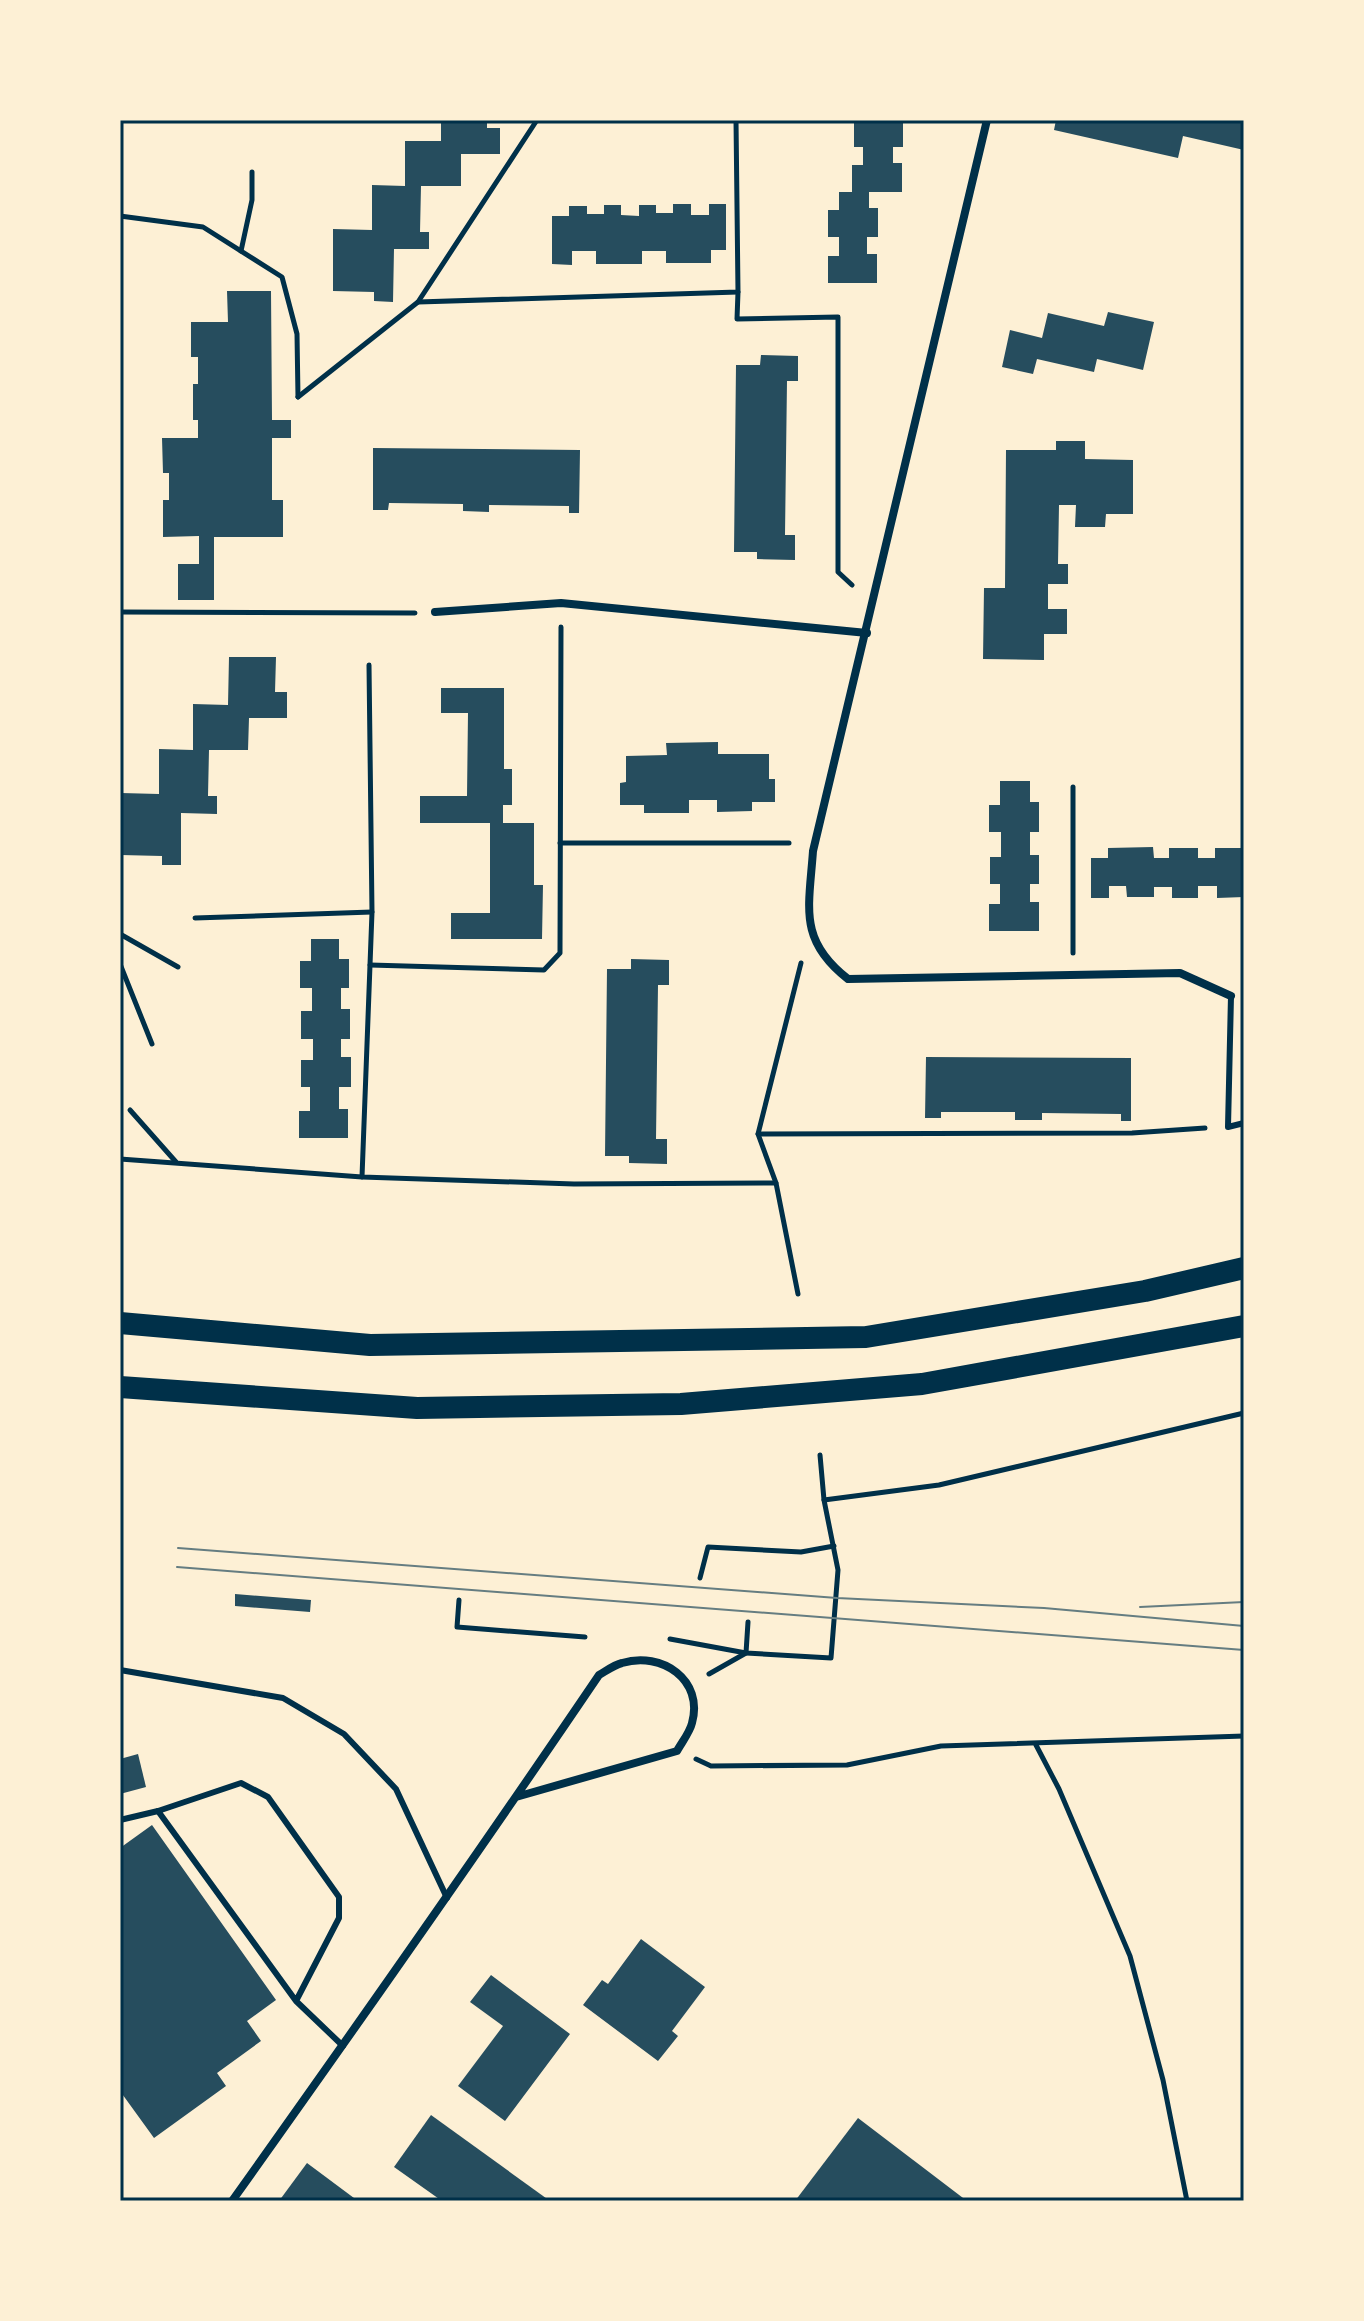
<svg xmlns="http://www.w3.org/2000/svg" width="1364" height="2321" viewBox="0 0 1364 2321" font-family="Jost,sans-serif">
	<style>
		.building { fill: #264d5e }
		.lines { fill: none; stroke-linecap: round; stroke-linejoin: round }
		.path { stroke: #003049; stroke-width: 5 }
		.service { stroke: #003049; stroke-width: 6 }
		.minor { stroke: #003049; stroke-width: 8 }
		.trunk { stroke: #003049; stroke-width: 22 }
		.tram { stroke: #657d81; stroke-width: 2 }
		.neatline { fill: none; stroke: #003049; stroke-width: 3 }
	</style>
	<rect width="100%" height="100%" fill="#fdf0d5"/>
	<g class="building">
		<path d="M 441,120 L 487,120 L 487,128 L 500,128 L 500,154 L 461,154 L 461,186 L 421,186 L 420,232 L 429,232 L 429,249 L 394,249 L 393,302 L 374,301 L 374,292 L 333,291 L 333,229 L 372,230 L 372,185 L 405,186 L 405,141 L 441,141 Z"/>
		<path d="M 854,120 L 903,120 L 903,147 L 893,147 L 893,163 L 902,163 L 902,192 L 869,192 L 869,208 L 878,208 L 878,237 L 867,237 L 867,254 L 877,254 L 877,283 L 828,283 L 828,256 L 839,256 L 839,237 L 828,237 L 828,210 L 839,210 L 839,192 L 852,192 L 852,165 L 863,165 L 863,147 L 854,147 Z"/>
		<path d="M 1056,120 L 1244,120 L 1244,150 L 1183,136 L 1178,158 L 1054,130 Z"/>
		<path d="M 673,204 L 691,204 L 691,215 L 709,215 L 709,204 L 726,204 L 726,250 L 711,250 L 711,263 L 666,263 L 666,251 L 642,251 L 642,264 L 596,264 L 596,251 L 572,251 L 572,265 L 552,264 L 552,216 L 569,216 L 569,206 L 587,206 L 587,214 L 604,214 L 604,205 L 621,205 L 621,215 L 639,216 L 639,205 L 656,205 L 656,213 L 673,213 Z"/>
		<path d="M 227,291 L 271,291 L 272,420 L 291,420 L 291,438 L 272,438 L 272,500 L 283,500 L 283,537 L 214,537 L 214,600 L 178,600 L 178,564 L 199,564 L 199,536 L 163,537 L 163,500 L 169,500 L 169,473 L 163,473 L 162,438 L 198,438 L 198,420 L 193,420 L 193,384 L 198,384 L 198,357 L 191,357 L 191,322 L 228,322 Z"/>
		<path d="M 1108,312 L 1154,322 L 1143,370 L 1097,359 L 1094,372 L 1037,359 L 1033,374 L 1002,367 L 1010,330 L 1042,338 L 1048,313 L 1104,326 Z"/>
		<path d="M 761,355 L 798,356 L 798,381 L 787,381 L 785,535 L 795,535 L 795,560 L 757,559 L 757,552 L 734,552 L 736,365 L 760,365 Z"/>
		<path d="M 1056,441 L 1085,441 L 1085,459 L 1133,460 L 1133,514 L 1106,514 L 1105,527 L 1075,527 L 1076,505 L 1059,505 L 1058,564 L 1068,564 L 1068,584 L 1048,584 L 1048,609 L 1067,609 L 1067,634 L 1044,634 L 1044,660 L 983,659 L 984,588 L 1005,588 L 1006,450 L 1056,450 Z"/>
		<path d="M 373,448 L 580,450 L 579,513 L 569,513 L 569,506 L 489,505 L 489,512 L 463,511 L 463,504 L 389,503 L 388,510 L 373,510 Z"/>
		<path d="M 229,657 L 276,657 L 275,692 L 287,692 L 287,718 L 249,718 L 248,750 L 209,750 L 208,796 L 217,796 L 217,814 L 181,813 L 181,865 L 162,865 L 162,856 L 121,855 L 121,793 L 159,794 L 159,749 L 193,750 L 193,704 L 228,705 Z"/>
		<path d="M 441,688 L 504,688 L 504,769 L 512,769 L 512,805 L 503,805 L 503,823 L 534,823 L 534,885 L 543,885 L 542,939 L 451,939 L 451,913 L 490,913 L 490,823 L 420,823 L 420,796 L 467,796 L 468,713 L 441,713 Z"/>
		<path d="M 718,742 L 718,754 L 769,754 L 769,779 L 775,779 L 775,802 L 752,802 L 752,811 L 717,812 L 717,800 L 689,800 L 689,813 L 644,813 L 644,805 L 620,805 L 620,783 L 626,782 L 626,756 L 667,755 L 666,743 Z"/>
		<path d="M 1000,781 L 1030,781 L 1030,802 L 1039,802 L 1039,832 L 1030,832 L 1030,855 L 1039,855 L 1039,884 L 1030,884 L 1030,902 L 1039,902 L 1039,931 L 989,931 L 989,904 L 1000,904 L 1000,884 L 990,884 L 990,857 L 1001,857 L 1001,832 L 989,832 L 989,805 L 1000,805 Z"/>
		<path d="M 1153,847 L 1154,858 L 1169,858 L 1169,848 L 1198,848 L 1198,858 L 1215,858 L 1215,848 L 1244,848 L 1244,897 L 1217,898 L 1217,886 L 1198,886 L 1198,898 L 1172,898 L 1172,887 L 1154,887 L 1154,897 L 1127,897 L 1126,886 L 1109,886 L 1109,898 L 1091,898 L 1091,858 L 1108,858 L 1108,848 Z"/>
		<path d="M 311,939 L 339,939 L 339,959 L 349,959 L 349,988 L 341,988 L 341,1009 L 350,1009 L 350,1039 L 341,1039 L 341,1057 L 351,1057 L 351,1087 L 339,1087 L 339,1109 L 348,1109 L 348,1138 L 299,1138 L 299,1111 L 310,1111 L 310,1087 L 301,1087 L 301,1060 L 313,1060 L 313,1039 L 301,1039 L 301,1011 L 312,1011 L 312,988 L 300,988 L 300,961 L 311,961 Z"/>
		<path d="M 631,959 L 669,960 L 669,985 L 658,985 L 656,1139 L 667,1139 L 667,1164 L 629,1163 L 629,1156 L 605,1156 L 607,969 L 631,969 Z"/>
		<path d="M 926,1057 L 1131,1058 L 1131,1121 L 1121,1121 L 1121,1114 L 1042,1113 L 1042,1120 L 1015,1120 L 1015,1112 L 941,1112 L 941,1118 L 925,1118 Z"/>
		<path d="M 235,1594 L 311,1600 L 310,1612 L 235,1606 Z"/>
		<path d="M 138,1754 L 146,1787 L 120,1794 L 120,1759 Z"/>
		<path d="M 152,1825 L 276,2000 L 247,2021 L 261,2041 L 217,2073 L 226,2086 L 154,2138 L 120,2091 L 120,1848 Z"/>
		<path d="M 641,1939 L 705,1987 L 672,2031 L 678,2036 L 658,2061 L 583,2005 L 602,1980 L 608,1984 Z"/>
		<path d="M 491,1975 L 570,2034 L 505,2121 L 458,2086 L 503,2026 L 470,2002 Z"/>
		<path d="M 431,2115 L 550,2201 L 442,2201 L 394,2167 Z"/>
		<path d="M 858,2118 L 967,2201 L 795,2201 Z"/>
		<path d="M 307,2163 L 358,2201 L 279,2201 Z"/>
	</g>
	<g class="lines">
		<g class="path">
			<path d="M 120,216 L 203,227 L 282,277 L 297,334 L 298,397"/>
			<path d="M 241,251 L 252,200 L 252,172"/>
			<path d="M 738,292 L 737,319 L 838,317 L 838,572 L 852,585"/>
			<path d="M 418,302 L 738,292 L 736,120"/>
			<path d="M 298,397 L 418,302 L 537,120"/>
			<path d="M 120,612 L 415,613"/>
			<path d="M 1073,787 L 1073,953"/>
			<path d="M 560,843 L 789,843"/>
			<path d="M 195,918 L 372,912"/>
			<path d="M 120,934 L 178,967"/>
			<path d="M 120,964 L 152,1044"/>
			<path d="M 370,965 L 544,970 L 560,953 L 561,627"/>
			<path d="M 130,1110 L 176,1162"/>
			<path d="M 758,1134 L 1132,1133 L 1205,1128"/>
			<path d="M 120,1159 L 362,1177 L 574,1184 L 776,1183"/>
			<path d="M 362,1177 L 372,912 L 369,665"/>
			<path d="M 798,1294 L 776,1183 L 758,1134 L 801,963"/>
			<path d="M 824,1500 L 939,1485 L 1244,1413"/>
			<path d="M 700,1578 L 708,1547 L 801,1552 L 834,1546"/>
			<path d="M 459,1600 L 457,1627 L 585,1637"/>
			<path d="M 670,1639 L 746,1653 L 831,1658 L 838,1570 L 824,1500 L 820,1455"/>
			<path d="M 709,1674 L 746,1653 L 748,1622"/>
			<path d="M 1036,1745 L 1059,1789 L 1130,1956 L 1163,2080 L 1187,2201"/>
			<path d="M 696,1759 L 711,1766 L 847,1765 L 941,1746 L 1244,1736"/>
		</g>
		<g class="service">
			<path d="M 1231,996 L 1228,1127 L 1244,1123"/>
			<path d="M 120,1670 L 283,1698 L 344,1734 L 396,1789 L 447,1898"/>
			<path d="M 120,1820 L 158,1811"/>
			<path d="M 296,2001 L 158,1811 L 241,1783 L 268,1797 L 339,1897 L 339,1918 L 296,2001 L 343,2046"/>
		</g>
		<g class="minor">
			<path d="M 987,120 L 813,851 C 809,908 798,940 848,979 L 1180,973 L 1231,996"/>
			<path d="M 435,612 L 561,603 L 867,633"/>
			<path d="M 232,2201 C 356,2027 479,1852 599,1675 C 606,1671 614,1665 622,1663 C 662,1651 704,1680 692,1723 C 690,1732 682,1742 677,1751 L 516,1797"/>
		</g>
		<g class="trunk">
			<path d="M 120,1323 L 370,1345 L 866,1337 L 1145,1291 L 1244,1268"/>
			<path d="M 120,1387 L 417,1408 L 681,1404 L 922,1384 L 1244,1326"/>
		</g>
		<g class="tram">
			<path d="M 178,1548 L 837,1598 L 1044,1608 L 1244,1626"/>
			<path d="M 177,1567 L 1244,1650"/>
			<path d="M 1140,1607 L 1244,1602"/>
		</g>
	</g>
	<rect width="1364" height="2321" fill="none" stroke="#fdf0d5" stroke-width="244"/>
	<rect x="122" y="122" width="1120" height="2077" class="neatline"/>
</svg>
